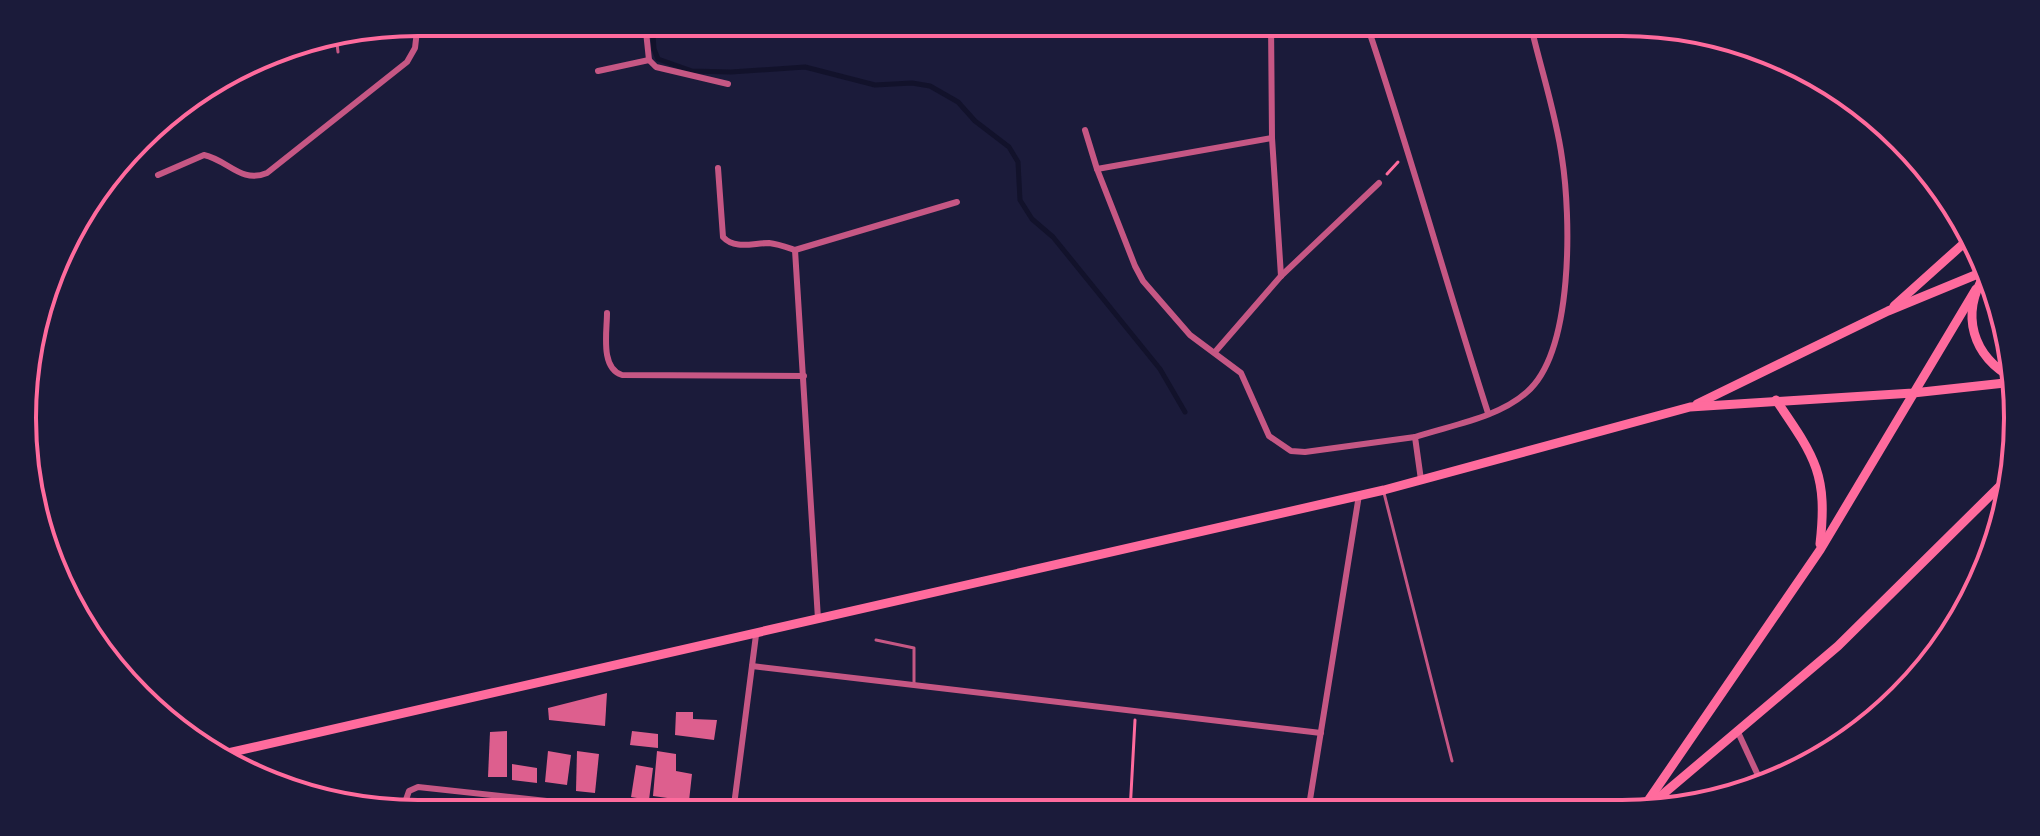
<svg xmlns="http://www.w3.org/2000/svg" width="2040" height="836" viewBox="0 0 2040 836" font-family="Overpass,sans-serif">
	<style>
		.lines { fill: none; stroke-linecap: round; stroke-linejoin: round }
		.stream { stroke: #12122b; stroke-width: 5 }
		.building { fill: #dd5f8e }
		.path { stroke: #ff6b9d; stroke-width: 3 }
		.service { stroke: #c65784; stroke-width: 3 }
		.minor { stroke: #c65784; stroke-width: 6 }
		.secondary { stroke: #ff6b9d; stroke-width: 9 }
		.rim { fill: none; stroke: #ff6b9d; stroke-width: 4 }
	</style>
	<rect width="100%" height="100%" fill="#1b1b3a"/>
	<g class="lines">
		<path class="stream" d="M 652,22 L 654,49 L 658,59 L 692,71 L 731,72 L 805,67 L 875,85 L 912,83 L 930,86 L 958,102 L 975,121 L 1009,147 L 1018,162 L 1020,200 L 1032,219 L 1053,237 L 1160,369 L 1185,412"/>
	</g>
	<g class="building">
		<path d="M 607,693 L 605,726 L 549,720 L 548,708 Z"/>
		<path d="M 676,712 L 693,712 L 693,719 L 717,720 L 714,740 L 675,735 Z"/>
		<path d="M 507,731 L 507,777 L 488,777 L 490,732 Z"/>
		<path d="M 632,731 L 658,734 L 658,748 L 630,745 Z"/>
		<path d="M 548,751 L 571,755 L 567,785 L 545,782 Z"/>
		<path d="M 577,751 L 599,754 L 595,793 L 576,791 Z"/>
		<path d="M 657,751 L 676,754 L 676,771 L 692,774 L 689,801 L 653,796 Z"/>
		<path d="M 512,764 L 537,768 L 537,783 L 512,780 Z"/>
		<path d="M 636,765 L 653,768 L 649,800 L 631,797 Z"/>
		<path d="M 466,803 L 507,808 L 506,814 L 464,814 Z"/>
	</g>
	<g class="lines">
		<g class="path">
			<path d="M 1387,174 L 1398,162"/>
			<path d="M 1130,812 L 1135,720"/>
		</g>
		<g class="service">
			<path d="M 336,36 L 338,52"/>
			<path d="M 1384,493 L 1452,761"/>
			<path d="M 876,640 L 914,648 L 914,685"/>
		</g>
		<g class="minor">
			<path d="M 645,22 L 649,60 L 656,67 L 728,84"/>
			<path d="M 994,22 L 1010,22"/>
			<path d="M 1271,22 L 1272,138 L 1281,276"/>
			<path d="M 1366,22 C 1410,152 1446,283 1488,413"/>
			<path d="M 598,71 L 649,60"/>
			<path d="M 1085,130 L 1097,169"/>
			<path d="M 1272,138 L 1097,169 L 1135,266 L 1143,281 L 1190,335 L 1241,373 L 1269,436 L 1291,451 L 1305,452 L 1415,437"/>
			<path d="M 718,168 L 723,237 C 735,250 753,243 769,243 C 778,244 786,247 795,250"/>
			<path d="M 158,175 L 204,155 C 228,160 241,184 267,173 L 407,62 L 415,48 L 418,22"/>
			<path d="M 607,313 C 607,332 600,368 622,375 L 804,376"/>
			<path d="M 1215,352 L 1281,276 L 1379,183"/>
			<path d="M 1421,480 L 1415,437 C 1451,425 1498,418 1527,392 C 1574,351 1571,216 1562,158 C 1556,113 1540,67 1530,22"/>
			<path d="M 818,619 L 795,250 L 957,202"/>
			<path d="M 752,666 L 1321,733"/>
			<path d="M 1737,730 L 1762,784"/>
			<path d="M 402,811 L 409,791 L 418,787 L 657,813"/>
			<path d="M 1308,812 L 1359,495"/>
			<path d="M 733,813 L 756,635"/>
		</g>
		<g class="secondary">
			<path d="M 1985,274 C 1960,315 1972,356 2014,379"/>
			<path d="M 1894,306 L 1972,236"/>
			<path d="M 1776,400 C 1815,457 1828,474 1820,544"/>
			<path d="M 1697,404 L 1888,311 L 1985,271"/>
			<path d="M 219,755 L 1384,490 L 1690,407 L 1913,393 L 2014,382"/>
			<path d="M 1649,806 L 1838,646 L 2006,480"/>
			<path d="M 1641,811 L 1820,550 L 1976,289"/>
		</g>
	</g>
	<path d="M0 0H2040V836H0ZM418 36H1622A382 382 0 0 1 2004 418V418A382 382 0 0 1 1622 800H418A382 382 0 0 1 36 418V418A382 382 0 0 1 418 36Z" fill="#1b1b3a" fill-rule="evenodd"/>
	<path class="rim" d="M418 36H1622A382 382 0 0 1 2004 418V418A382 382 0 0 1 1622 800H418A382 382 0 0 1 36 418V418A382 382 0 0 1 418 36Z"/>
</svg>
